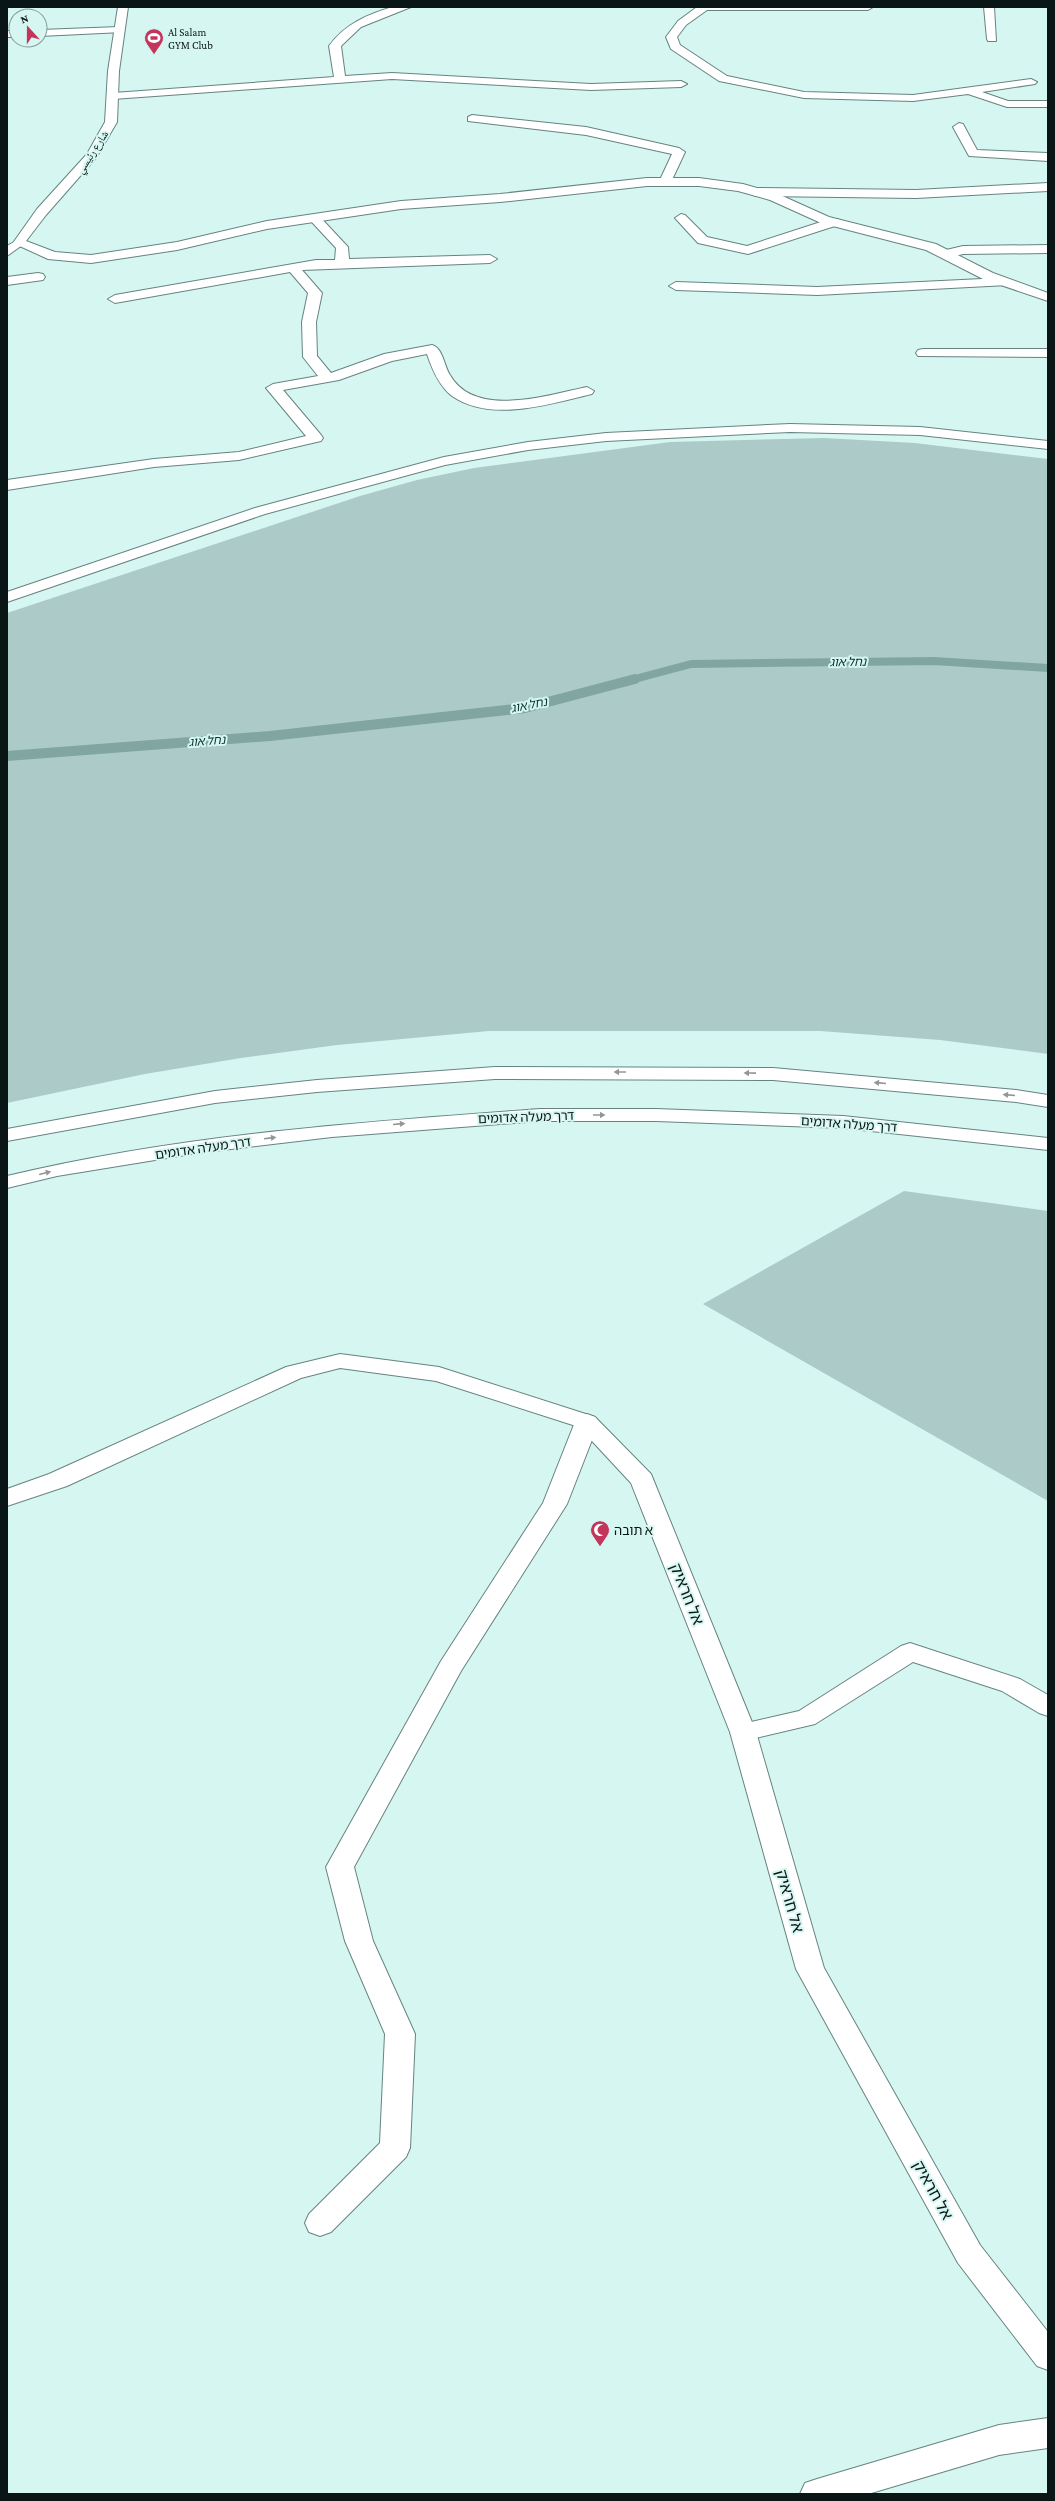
<svg xmlns="http://www.w3.org/2000/svg" width="1055" height="2501" viewBox="0 0 1055 2501" font-family="'Crimson Pro','Noto Naskh Arabic','Noto Sans Hebrew',serif">
	<style>
		.green { fill: #accbc8 }
		.lines { fill: none; stroke-linecap: round; stroke-linejoin: round }
		.stream-far1 { stroke: #81a6a2; stroke-width: 8 }
		.stream { stroke: #81a6a2; stroke-width: 10 }
		.service-casing { stroke: #668380; stroke-width: 2 }
		.minor-casing { stroke: #668380; stroke-width: 2 }
		.tertiary-casing { stroke: #668380; stroke-width: 2 }
		.trunk-casing { stroke: #668380; stroke-width: 2 }
		.service { fill: #fff; fill-rule: evenodd }
		.minor { fill: #fff; fill-rule: evenodd }
		.tertiary { fill: #fff; fill-rule: evenodd }
		.trunk { fill: #fff; fill-rule: evenodd }
		.oneway { fill: #919696 }
		.labels { text-anchor: middle; dominant-baseline: central; stroke-width: 4; stroke-linejoin: round; paint-order: stroke }
		.far-poi-label { font-size: 11px; fill: #0a1615; stroke: #d6f6f2; text-anchor: start }
		.far-street-label { font-size: 11px; fill: #0a1615; stroke: #d6f6f2 }
		.far-water-label { font-size: 12px; font-style: italic; fill: #0c3230; stroke: #d6f6f2 }
		.street-label { font-size: 13px; fill: #0a1615; stroke: #d6f6f2 }
		.poi-label { font-size: 13px; fill: #0a1615; stroke: #d6f6f2; text-anchor: start }
		.near-street-label { font-size: 16px; fill: #0a1615; stroke: #d6f6f2 }
	</style>
	<rect width="100%" height="100%" fill="#d6f6f2"/>
	<g class="green">
		<path d="M 824,438 L 915,443 L 1048,459 L 1048,1054 L 940,1040 L 820,1031 L 489,1031 L 337,1045 L 241,1058 L 145,1074 L 7,1103 L 7,613 L 360,496 L 417,480 L 474,468 L 670,442 Z"/>
		<path d="M 904,1191 L 1048,1211 L 1048,1501 L 703,1304 Z"/>
	</g>
	<g class="lines">
		<path class="stream-far1" d="M 631,680 L 691,664 L 934,661 L 1048,668"/>
		<path class="stream" d="M 7,756 L 270,736 L 525,708 L 635,679"/>
		<g class="service-casing">
			<g id="service">
				<path d="M 984,7 L 994,7 L 996,41 L 988,41 L 987,39 Z"/>
				<path d="M 790,424 L 920,427 L 1048,441 L 1048,449 L 920,435 L 790,432 L 606,441 L 528,450 L 445,465 L 265,514 L 7,602 L 7,592 L 255,508 L 444,457 L 528,442 L 606,433 Z"/>
				<path d="M 910,1643 L 1020,1679 L 1048,1695 L 1048,1716 L 1039,1713 L 1002,1691 L 913,1662 L 815,1724 L 743,1741 L 734,1738 L 730,1732 L 734,1726 L 799,1711 L 901,1646 Z"/>
			</g>
		</g>
		<g class="minor-casing">
			<g id="minor">
				<path d="M 393,7 L 411,7 L 361,27 L 341,46 L 345,76 L 392,73 L 591,84 L 681,81 L 687,84 L 681,87 L 591,90 L 392,79 L 113,99 L 107,96 L 113,93 L 334,77 L 329,46 C 345,24 368,14 393,7 Z"/>
				<path d="M 697,7 L 873,7 L 868,10 L 707,10 L 686,25 L 677,37 L 680,45 L 727,76 L 804,92 L 913,95 L 1031,79 L 1037,82 L 1035,84 L 982,92 L 1008,101 L 1048,101 L 1048,107 L 1007,107 L 968,94 L 913,101 L 804,98 L 719,81 L 671,49 L 666,37 L 678,21 Z"/>
				<path d="M 119,27 L 124,30 L 123,32 L 40,36 L 40,30 Z"/>
				<rect x="7" y="31" width="9" height="6"/>
				<path d="M 472,115 L 586,127 L 679,148 L 685,152 L 671,182 L 665,186 L 659,182 L 672,154 L 586,135 L 468,121 L 468,117 Z"/>
				<path d="M 959,123 L 963,124 L 977,150 L 1048,153 L 1048,161 L 969,156 L 953,127 Z"/>
				<path d="M 1048,183 L 1048,191 L 916,198 L 755,196 L 749,192 L 755,188 L 916,190 Z"/>
				<path d="M 681,214 L 685,215 L 707,237 L 747,246 L 830,219 L 838,219 L 840,222 L 838,225 L 748,254 L 698,243 L 675,218 Z"/>
				<path d="M 315,215 L 319,216 L 348,247 L 349,259 L 490,255 L 497,259 L 490,263 L 302,270 L 322,293 L 316,322 L 317,356 L 331,373 L 384,354 L 432,345 C 443,348 444,366 450,375 C 475,419 548,395 587,387 L 594,391 L 592,394 C 550,404 491,423 452,396 C 439,386 432,369 427,354 L 392,361 L 339,380 L 283,390 L 321,435 L 323,438 L 321,441 L 239,460 L 154,467 L 7,490 L 7,480 L 154,459 L 239,452 L 306,436 L 266,388 L 273,384 L 318,376 L 303,357 L 302,322 L 308,293 L 290,272 L 115,303 L 108,299 L 115,295 L 316,260 L 335,260 L 336,248 L 309,219 Z"/>
				<path d="M 19,239 L 25,243 L 7,256 L 7,246 Z"/>
				<path d="M 1048,245 L 1048,253 L 963,254 L 947,258 L 941,254 L 942,251 L 963,246 Z"/>
				<path d="M 38,273 L 43,274 L 45,277 L 43,280 L 7,285 L 7,277 Z"/>
				<path d="M 1003,278 L 1008,279 L 1010,282 L 1008,285 L 817,295 L 676,290 L 669,286 L 676,282 L 817,287 Z"/>
				<path d="M 923,349 L 1048,349 L 1048,357 L 918,356 L 916,353 L 918,350 Z"/>
				<path d="M 587,1414 L 595,1417 L 599,1422 L 567,1504 L 461,1671 L 354,1867 L 373,1941 L 415,2034 L 410,2148 L 406,2157 L 331,2232 L 320,2236 L 309,2232 L 305,2223 L 309,2214 L 380,2143 L 385,2034 L 345,1941 L 326,1867 L 441,1661 L 543,1503 L 575,1422 L 579,1417 Z"/>
				<path d="M 1048,2418 L 1048,2448 L 999,2455 L 868,2494 L 800,2494 L 805,2483 L 817,2479 L 999,2425 Z"/>
			</g>
		</g>
		<g class="tertiary-casing">
			<g id="tertiary">
				<path d="M 118,7 L 128,7 L 119,71 L 117,122 L 96,158 L 46,215 L 26,241 L 55,252 L 91,255 L 177,242 L 267,221 L 401,201 L 500,194 L 647,178 L 699,178 L 743,184 L 778,194 L 829,217 L 936,244 L 993,273 L 1048,293 L 1048,301 L 983,279 L 926,250 L 821,223 L 770,200 L 738,191 L 699,186 L 647,186 L 500,202 L 401,209 L 267,229 L 177,250 L 91,263 L 48,259 L 13,243 L 37,209 L 87,154 L 105,122 L 108,71 Z"/>
				<path d="M 340,1354 L 439,1367 L 595,1417 L 651,1474 L 756,1732 L 824,1968 L 980,2245 L 1048,2332 L 1048,2370 L 1037,2366 L 958,2263 L 796,1969 L 730,1732 L 631,1483 L 579,1427 L 436,1381 L 340,1368 L 301,1378 L 67,1486 L 7,1506 L 7,1489 L 49,1474 L 286,1367 Z"/>
			</g>
		</g>
		<g class="trunk-casing">
			<g id="trunk">
				<path d="M 495,1067 L 773,1068 L 1016,1090 L 1048,1095 L 1048,1107 L 1016,1102 L 773,1080 L 495,1079 L 317,1092 L 215,1103 L 7,1141 L 7,1129 L 215,1091 L 317,1080 Z"/>
				<path d="M 540,1109 L 656,1109 L 843,1116 L 1048,1138 L 1048,1150 L 843,1128 L 656,1121 L 540,1121 L 332,1137 L 198,1153 L 57,1176 L 7,1188 L 7,1176 C 182,1134 362,1122 540,1109 Z"/>
			</g>
		</g>
		<use href="#service" class="service"/>
		<use href="#minor" class="minor"/>
		<use href="#tertiary" class="tertiary"/>
		<use href="#trunk" class="trunk"/>
	</g>
	<defs><path id="oneway-solid" d="M-6-.8H1V-3.2L6.5 0L1 3.2V.8H-6Z"/></defs>
	<g class="oneway">
		<use href="#oneway-solid" transform="translate(620 1072) rotate(180)"/>
		<use href="#oneway-solid" transform="translate(750 1073) rotate(-179)"/>
		<use href="#oneway-solid" transform="translate(880 1083) rotate(-175)"/>
		<use href="#oneway-solid" transform="translate(1009 1095) rotate(-175)"/>
		<use href="#oneway-solid" transform="translate(599 1115)"/>
		<use href="#oneway-solid" transform="translate(399 1124) rotate(-5)"/>
		<use href="#oneway-solid" transform="translate(270 1138) rotate(-7)"/>
		<use href="#oneway-solid" transform="translate(45 1173) rotate(-14)"/>
	</g>
	<defs>
		<g id="stadium-pin" transform="scale(1)"><path d="M0 17L-7.5 6A9.5 9.5 0 1 1 7.5 6Z" fill="#c4355b" stroke="#d6f6f2"/><path d="M0-5a6.5 5 0 1 0 0 10a6.5 5 0 1 0 0-10ZM-3.5-1.8h7v3.6h-7Z" fill="#fff"/></g>
		<g id="mosque-pin" transform="scale(1)"><path d="M0 17L-7.5 6A9.5 9.5 0 1 1 7.5 6Z" fill="#c4355b" stroke="#d6f6f2"/><path d="M3.5-4.9A6 6 0 1 0 3.5 4.9A5 5 0 1 1 3.5-4.9Z" fill="#fff"/></g>
	</defs>
	<g fill-rule="evenodd">
		<use href="#stadium-pin" x="154" y="38"/>
		<use href="#mosque-pin" x="600" y="1530"/>
	</g>
	<g class="labels">
		<g class="far-poi-label">
			<text x="168" y="32">Al Salam<tspan x="168" dy="13">GYM Club</tspan></text>
		</g>
		<g class="far-street-label">
			<text transform="translate(92 152) rotate(-57)">شارع رئيسي</text>
		</g>
		<g class="far-water-label">
			<text transform="translate(848 662) rotate(-1)">נחל אוג</text>
			<text transform="translate(529 705) rotate(-11)">נחל אוג</text>
			<text transform="translate(207 741) rotate(-4)">נחל אוג</text>
		</g>
		<g class="street-label">
			<text transform="translate(526 1117) rotate(-2)">דרך מעלה אדומים</text>
			<text transform="translate(849 1124) rotate(4)">דרך מעלה אדומים</text>
			<text transform="translate(203 1148) rotate(-8)">דרך מעלה אדומים</text>
		</g>
		<g class="poi-label">
			<text x="614" y="1530">א תובה</text>
		</g>
		<g class="near-street-label">
			<text transform="translate(687 1594) rotate(68)">אל חראיק</text>
			<text transform="translate(790 1901) rotate(74)">אל חראיק</text>
			<text transform="translate(933 2190) rotate(61)">אל חראיק</text>
		</g>
	</g>
	<rect width="1055" height="2501" fill="none" stroke="#0a1615" stroke-width="16"/>
	<g transform="translate(28 28) rotate(339)"><circle r="19" fill="#d6f6f2" stroke="#849c9a"/>
	<path d="M0-3L7 15L0 10L-7 15Z" fill="#c4355b"/>
	<text y="-6" font-size="11" font-weight="bold" text-anchor="middle" fill="#0a1615">N</text>
	</g>
</svg>
